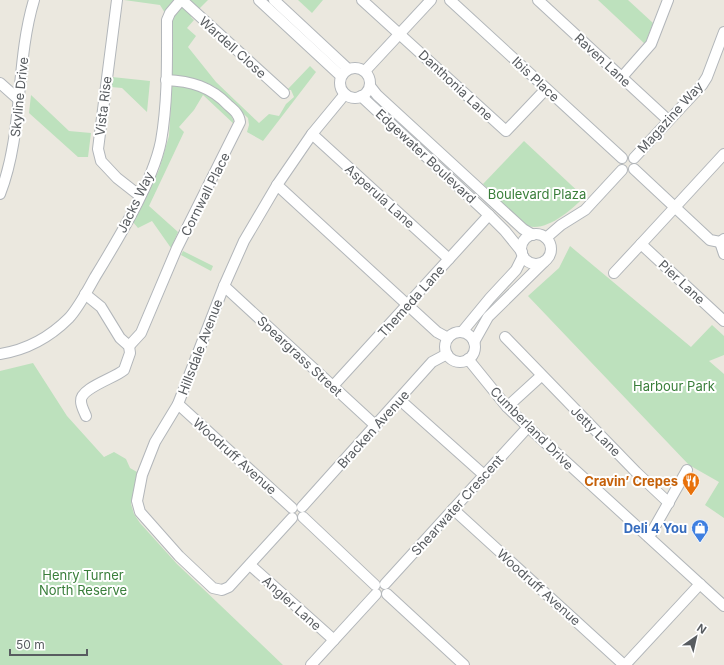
<svg xmlns="http://www.w3.org/2000/svg" width="724" height="665" viewBox="0 0 724 665" font-family="Inter,sans-serif">
	<style>
		.green { fill: #bde1bd }
		.lines { fill: none; stroke-linecap: round; stroke-linejoin: round }
		.street-casing { stroke: #b2b6ba; stroke-width: 12 }
		.street { stroke: #fff; stroke-width: 10 }
		.labels { text-anchor: middle; dominant-baseline: central; stroke-width: 4; stroke-linejoin: round; paint-order: stroke }
		.street-label { font-size: 13px; fill: #585c60; stroke: #fff }
		.park-label { font-size: 13px; fill: #397e3a; stroke: #fff }
		.food-label { font-size: 13px; font-weight: bold; fill: #c56008; stroke: #fff; text-anchor: end }
		.shop-label { font-size: 13px; font-weight: bold; fill: #366cbe; stroke: #fff; text-anchor: end }
	</style>
	<rect width="100%" height="100%" fill="#ebe8df"/>
	<g class="green">
		<path d="M 124,0 L 174,0 L 165,13 L 160,5 Z"/>
		<path d="M 186,0 L 208,0 L 191,17 L 194,20 L 187,28 L 196,36 L 188,47 L 216,82 L 259,123 L 269,114 L 279,116 L 286,104 L 294,97 L 291,90 L 287,90 L 310,66 L 316,72 L 263,141 L 247,132 L 249,125 L 248,118 L 215,87 L 195,79 L 169,76 L 172,21 L 175,13 Z"/>
		<path d="M 298,0 L 323,0 L 312,13 Z"/>
		<path d="M 598,0 L 628,0 L 653,23 L 645,44 Z"/>
		<path d="M 112,77 L 150,81 L 147,112 L 122,88 L 111,87 Z"/>
		<path d="M 182,84 C 198,90 233,104 234,124 L 203,95 L 194,110 L 179,127 L 184,132 L 149,206 L 178,232 L 171,248 L 152,221 L 138,228 L 133,222 L 159,170 L 169,136 L 172,86 Z"/>
		<path d="M 31,95 L 69,131 L 91,133 L 88,157 L 78,157 L 29,113 Z"/>
		<path d="M 524,141 L 584,197 C 572,210 544,234 525,225 L 483,184 Z"/>
		<path d="M 570,246 L 691,347 L 712,325 L 724,336 L 724,355 L 709,361 L 724,374 L 724,518 L 705,505 L 719,482 L 689,465 L 528,296 L 559,268 Z"/>
		<path d="M 183,251 L 213,266 L 211,271 L 181,255 Z"/>
		<path d="M 33,363 L 67,416 L 104,457 L 114,452 L 126,459 L 130,468 L 137,472 L 131,504 L 134,514 L 140,523 L 177,564 L 283,665 L 0,665 L 0,371 Z"/>
	</g>
	<g class="lines">
		<g class="street-casing">
			<g id="street">
				<path d="M 117,0 L 98,149 L 101,161 L 117,178 L 140,196"/>
				<path d="M 182,0 L 284,93"/>
				<path d="M 259,0 L 341,76"/>
				<path d="M 274,0 L 348,69"/>
				<path d="M 362,0 L 506,131 L 546,89"/>
				<path d="M 450,0 L 622,158"/>
				<path d="M 538,0 L 668,120"/>
				<circle cx="355" cy="83" r="15"/>
				<path d="M 365,71 L 431,0"/>
				<path d="M 622,77 L 651,44 L 668,0"/>
				<path d="M 0,83 L 18,99"/>
				<path d="M 370,86 L 377,95 L 523,229 L 533,235"/>
				<path d="M 361,96 L 489,215 L 505,231 L 522,252"/>
				<path d="M 312,134 L 449,259"/>
				<path d="M 724,154 L 641,244 L 724,321"/>
				<path d="M 634,158 L 702,85 L 707,77 L 724,32"/>
				<path d="M 634,169 L 710,240 L 720,242 L 724,239"/>
				<path d="M 277,185 L 437,332 L 448,338"/>
				<path d="M 0,194 C 24,132 15,63 34,0"/>
				<circle cx="536" cy="249" r="15"/>
				<path d="M 546,238 L 561,225 L 585,210 L 622,170"/>
				<path d="M 720,242 L 724,254"/>
				<path d="M 614,273 L 641,244"/>
				<path d="M 224,286 L 376,426"/>
				<path d="M 85,294 L 101,307 L 120,338 L 129,346 L 130,353 L 124,370 C 115,378 80,388 81,401 C 81,406 84,411 86,416"/>
				<path d="M 462,332 L 490,298 L 516,270 L 523,256"/>
				<circle cx="460" cy="347" r="15"/>
				<path d="M 505,337 L 636,472 L 669,503"/>
				<path d="M 474,342 L 488,317 L 544,262"/>
				<path d="M 129,346 L 141,333 L 177,248 L 240,122 C 239,114 234,110 228,105 C 211,87 191,81 166,80"/>
				<path d="M 0,354 C 26,350 50,337 69,318 C 79,307 87,291 95,277 C 117,241 153,182 161,141 C 168,101 167,60 167,20 L 170,13 L 181,0"/>
				<path d="M 468,359 L 507,407 L 528,427 L 724,606"/>
				<path d="M 333,386 L 489,215"/>
				<path d="M 400,400 L 484,475"/>
				<path d="M 178,404 L 292,508"/>
				<path d="M 507,407 L 541,376"/>
				<path d="M 302,507 L 432,362 L 447,354"/>
				<path d="M 453,509 L 624,665"/>
				<path d="M 303,517 L 375,585"/>
				<path d="M 292,518 L 229,587 L 222,590 L 213,588 L 179,556 L 140,512 L 137,501 L 142,475 L 155,442 L 178,404 L 224,286 L 244,241 L 277,185 L 312,134 L 345,94"/>
				<path d="M 649,537 L 687,470"/>
				<path d="M 250,565 L 334,640"/>
				<path d="M 385,584 L 528,427"/>
				<path d="M 387,594 L 464,665"/>
				<path d="M 311,665 L 376,594"/>
				<path d="M 625,665 L 700,584"/>
			</g>
		</g>
		<use href="#street" class="street"/>
	</g>
	<defs>
		<g id="restaurant-pin" transform="scale(0.9)"><path d="M0 17L-7.5 6A9.5 9.5 0 1 1 7.5 6Z" fill="#e8710a" stroke="#fff"/><path d="M-5-6h1v4h1v-4h1v4h1v-4h1v5L-1.5 .5V6h-2V.5L-5-1ZM5-6V6H3V1.5H1.5Q1.5-4 5-6Z" fill="#fff"/></g>
		<g id="shop-pin" transform="scale(0.9)"><path d="M0 17L-7.5 6A9.5 9.5 0 1 1 7.5 6Z" fill="#3f7fe0" stroke="#fff"/><path d="M-5-2.5h2.3a2.7 3.5 0 0 1 5.4 0H5L5.5 6h-11ZM-1.5-2.5h3a1.5 2.3 0 0 0-3 0Z" fill="#fff"/></g>
	</defs>
	<g fill-rule="evenodd">
		<use href="#restaurant-pin" x="691" y="481"/>
		<use href="#shop-pin" x="700" y="528"/>
	</g>
	<g class="labels">
		<g class="street-label">
			<text transform="translate(233 47) rotate(42)">Wardell Close</text>
			<text transform="translate(603 60) rotate(43)">Raven Lane</text>
			<text transform="translate(536 79) rotate(43)">Ibis Place</text>
			<text transform="translate(456 85) rotate(43)">Danthonia Lane</text>
			<text transform="translate(19 97) rotate(-84)">Skyline Drive</text>
			<text transform="translate(103 106) rotate(-83)">Vista Rise</text>
			<text transform="translate(670 117) rotate(-48)">Magazine Way</text>
			<text transform="translate(426 156) rotate(43)">Edgewater Boulevard</text>
			<text transform="translate(205 194) rotate(-63)">Cornwall Place</text>
			<text transform="translate(380 196) rotate(42)">Asperula Lane</text>
			<text transform="translate(135 202) rotate(-64)">Jacks Way</text>
			<text transform="translate(682 282) rotate(43)">Pier Lane</text>
			<text transform="translate(411 301) rotate(-48)">Themeda Lane</text>
			<text transform="translate(200 347) rotate(-69)">Hillsdale Avenue</text>
			<text transform="translate(300 356) rotate(43)">Speargrass Street</text>
			<text transform="translate(532 428) rotate(45)">Cumberland Drive</text>
			<text transform="translate(373 429) rotate(-48)">Bracken Avenue</text>
			<text transform="translate(596 431) rotate(45)">Jetty Lane</text>
			<text transform="translate(235 456) rotate(42)">Woodruff Avenue</text>
			<text transform="translate(457 505) rotate(-48)">Shearwater Crescent</text>
			<text transform="translate(539 587) rotate(42)">Woodruff Avenue</text>
			<text transform="translate(292 603) rotate(42)">Angler Lane</text>
		</g>
		<g class="park-label">
			<text x="537" y="194">Boulevard Plaza</text>
			<text x="674" y="386">Harbour Park</text>
			<text x="83" y="575">Henry Turner<tspan x="83" dy="15">North Reserve</tspan></text>
		</g>
		<g class="food-label">
			<text x="678" y="481">Cravin’ Crepes</text>
		</g>
		<g class="shop-label">
			<text x="687" y="528">Deli 4 You</text>
		</g>
	</g>
	<g transform="translate(696 637) rotate(34)" stroke="#ffffff" stroke-width="3" paint-order="stroke">
	<path d="M0-3L7 15L0 10L-7 15Z" fill="#585c60"/>
	<text y="-6" font-size="11" font-weight="bold" text-anchor="middle" fill="#585c60">N</text>
	</g>
	<path d="M10 649v6h77v-6" fill="none" stroke="#585c60" stroke-width="2"/>
	<text x="16" y="649" font-size="12" fill="#585c60" stroke="#ffffff" stroke-width="3" paint-order="stroke">50 m</text>
</svg>
